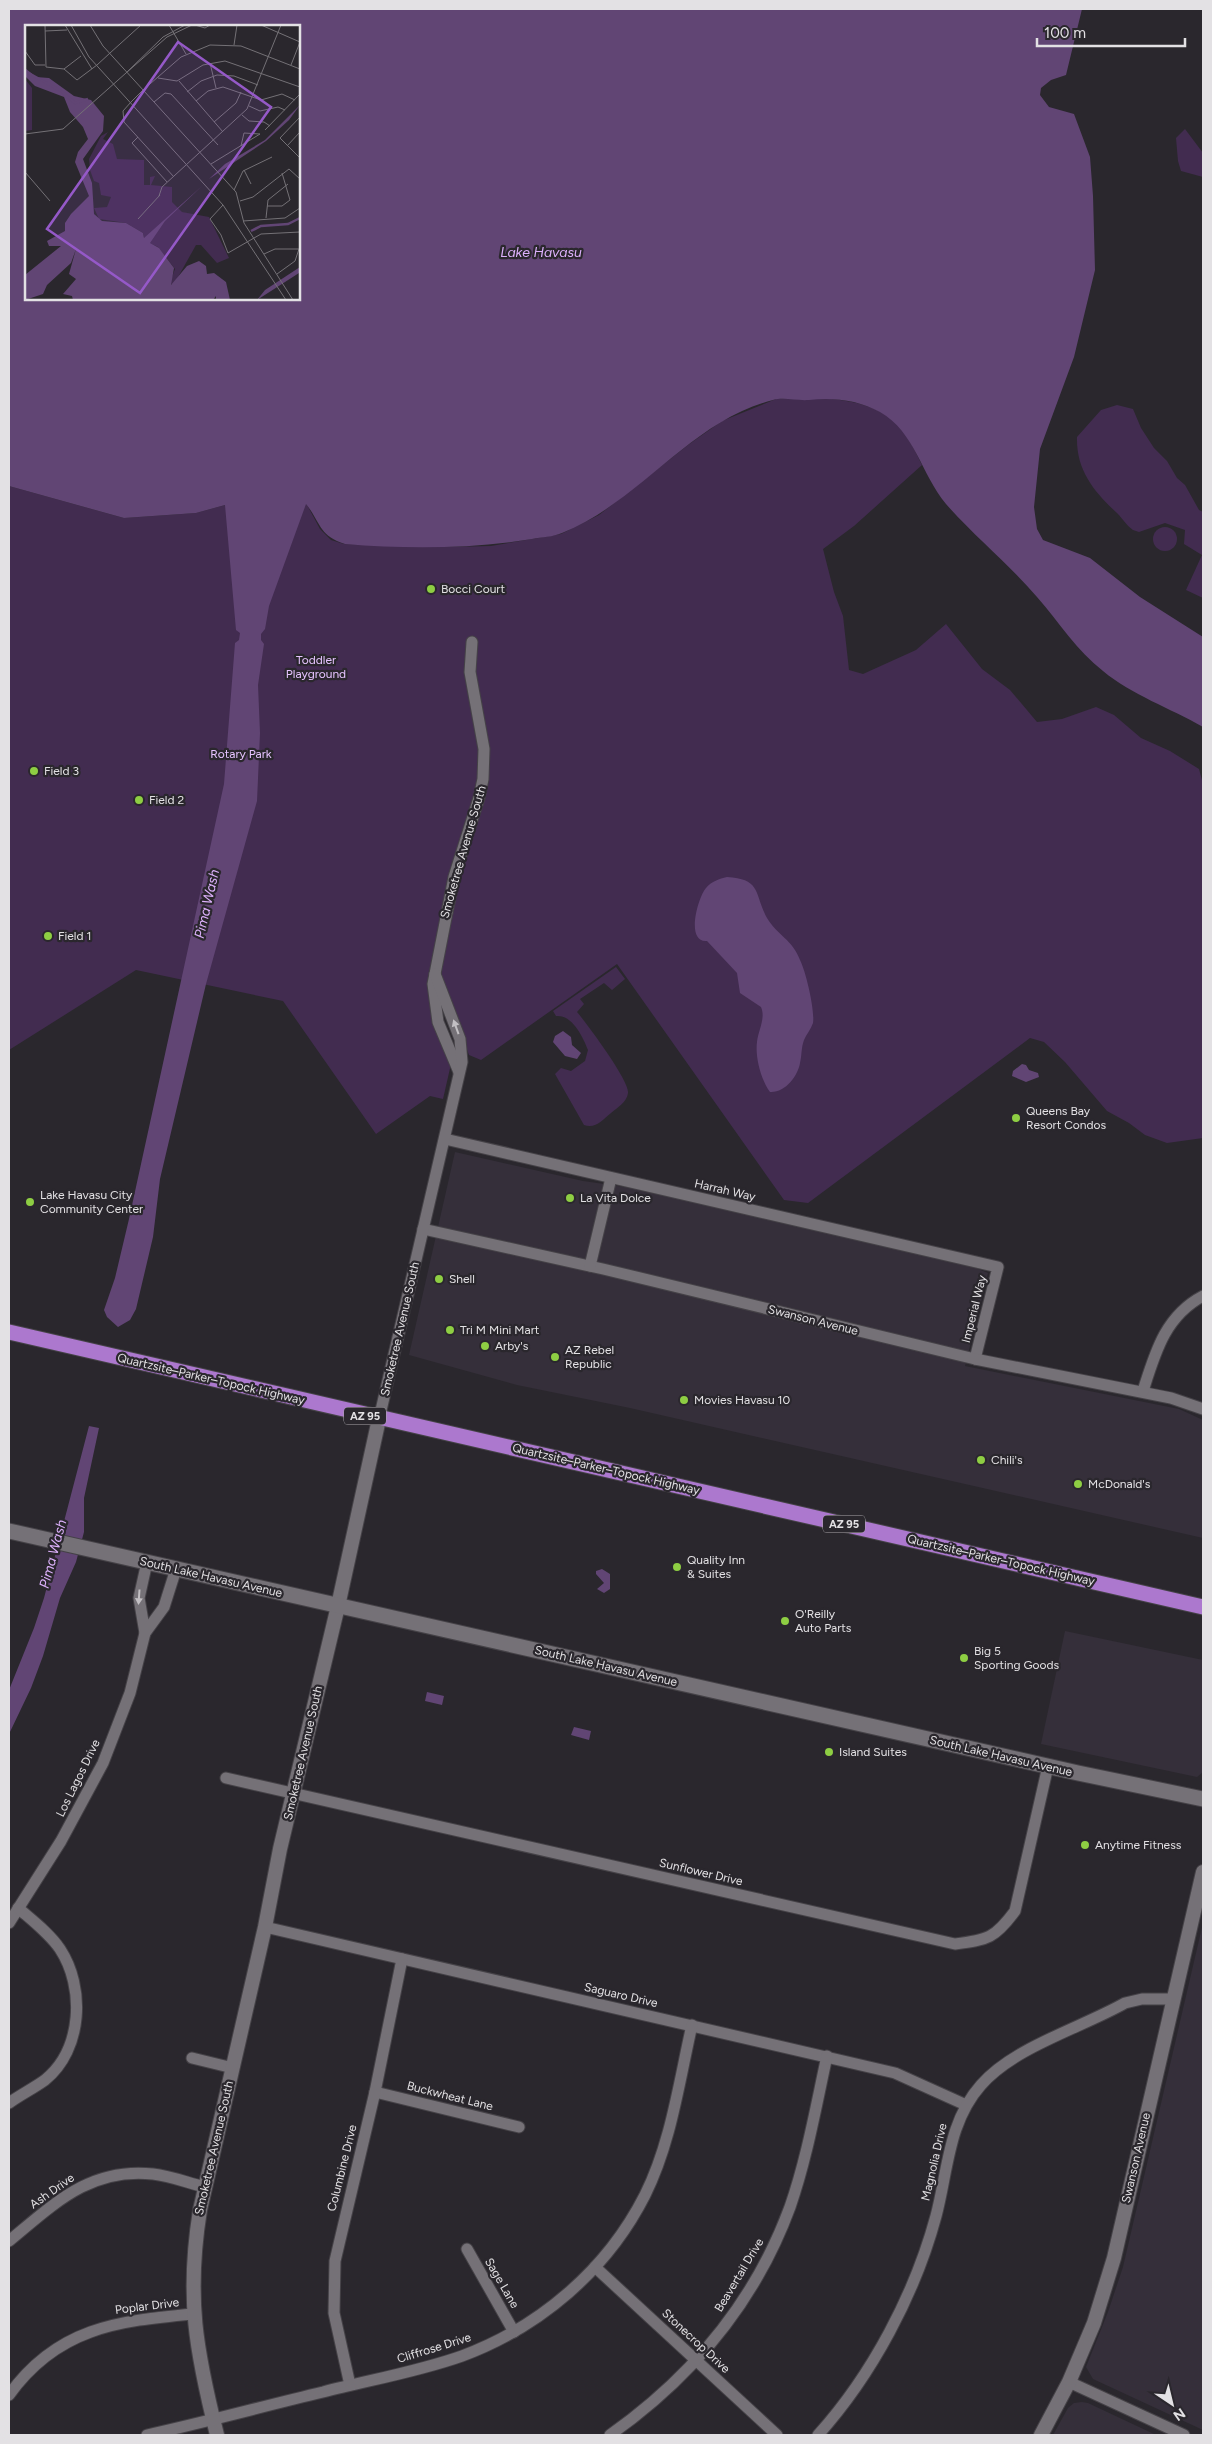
<svg xmlns="http://www.w3.org/2000/svg" width="1212" height="2444" viewBox="0 0 1212 2444" font-family="Figtree,sans-serif">
	<style>
		.built { fill: #352f3a }
		.green { fill: #422c50 }
		.water { fill: #614574; fill-rule: evenodd }
		.lines { fill: none; stroke-linecap: round; stroke-linejoin: round }
		.minor-casing { stroke: #454247; stroke-width: 13 }
		.tertiary-casing { stroke: #454247; stroke-width: 16 }
		.secondary-casing { stroke: #454247; stroke-width: 17 }
		.trunk-casing { stroke: #454247; stroke-width: 17 }
		.minor { stroke: #757177; stroke-width: 11 }
		.tertiary { stroke: #757177; stroke-width: 14 }
		.secondary { stroke: #757177; stroke-width: 15 }
		.trunk { stroke: #ac78ce; stroke-width: 15 }
		.oneway { fill: #c2bfc3 }
		.poi-dot { fill: #8ece43; stroke: #2a272d; stroke-width: 2 }
		.labels { text-anchor: middle; dominant-baseline: central; stroke-width: 4.5; stroke-linejoin: round; paint-order: stroke }
		.shield { fill: #2a272d; stroke: #aca9ad; stroke-width: 1 }
		.shield-label { font-size: 11px; font-weight: bold; fill: #e3e1e4 }
		.poi-label { font-size: 12px; fill: #e3e1e4; stroke: #2a272d; text-anchor: start }
		.park-label { font-size: 12px; fill: #e6c3ff; stroke: #2a272d }
		.street-label { font-size: 12px; fill: #e3e1e4; stroke: #2a272d }
		.water-label { font-size: 14px; font-style: italic; fill: #ddb1fc; stroke: #2a272d }
		.inset-river { fill: none; stroke: #614574; stroke-width: 2.5 }
		.inset-road { fill: none; stroke: #747176; stroke-width: 1 }
		.view { fill: #9559c8; fill-opacity: 0.15; stroke: #9559c8; stroke-width: 2.5 }
		.inset-edge { fill: none; stroke: #e3e1e4; stroke-width: 2.5 }
	</style>
	<rect width="100%" height="100%" fill="#2a272d"/>
	<g class="built">
		<path d="M 455,1152 L 583,1181 L 632,1188 L 971,1266 L 988,1273 L 965,1366 L 1179,1409 L 1203,1420 L 1203,1538 L 630,1408 L 517,1385 L 409,1355 Z"/>
		<path d="M 1065,1631 L 1203,1660 L 1203,1772 L 1197,1777 L 1041,1744 Z"/>
		<path d="M 1203,1923 L 1203,2430 L 1093,2379 L 1086,2367 L 1108,2312 L 1123,2267 Z"/>
		<path d="M 1082,2402 L 1088,2403 L 1156,2435 L 1053,2435 L 1068,2408 L 1074,2403 Z"/>
	</g>
	<g class="green">
		<path d="M 1185,129 L 1203,153 L 1203,177 L 1181,171 L 1178,161 L 1176,138 Z"/>
		<path d="M 820,398 C 848,400 883,405 901,428 C 910,439 916,453 922,465 L 854,526 L 823,549 L 834,592 L 843,616 L 849,670 L 863,674 L 916,650 L 946,624 L 982,669 L 1010,690 L 1037,722 L 1062,719 L 1096,707 L 1114,715 L 1141,738 L 1170,751 L 1199,769 L 1203,784 L 1203,1138 L 1167,1143 L 1145,1135 L 1129,1123 L 1107,1111 L 1065,1062 L 1044,1042 L 1030,1038 L 808,1203 L 784,1200 L 617,964 L 481,1060 L 469,1055 L 442,981 L 440,968 L 457,878 L 483,799 L 487,779 L 487,748 L 473,671 L 467,673 L 480,749 L 480,778 L 476,797 L 450,876 L 429,984 L 435,1023 L 451,1064 L 443,1099 L 430,1096 L 376,1134 L 283,1001 L 136,970 L 9,1050 L 9,486 L 124,518 L 196,513 L 225,505 L 238,497 L 282,486 L 296,493 L 306,503 L 320,529 L 331,540 L 344,544 L 447,547 L 491,546 L 561,534 L 599,515 L 688,445 L 722,421 L 776,399 Z"/>
		<path d="M 1117,405 L 1133,409 L 1141,428 L 1154,448 L 1167,461 L 1177,478 L 1185,485 L 1199,510 L 1203,512 L 1203,598 L 1186,590 L 1202,555 L 1184,544 L 1185,530 L 1165,523 L 1139,532 L 1133,530 C 1127,526 1123,519 1117,513 C 1094,492 1076,470 1077,437 L 1101,410 Z"/>
		<circle cx="1165" cy="539" r="12"/>
		<path d="M 616,967 L 625,979 L 612,990 L 604,983 L 580,999 L 584,1004 L 577,1012 C 584,1020 630,1081 628,1093 C 627,1102 617,1108 611,1113 C 602,1120 596,1129 584,1125 L 555,1074 L 561,1068 L 571,1071 L 585,1061 L 588,1050 C 583,1037 572,1014 556,1016 L 553,1011 Z"/>
	</g>
	<g class="water">
		<path d="M 9,9 L 1082,9 L 1066,75 L 1051,80 L 1041,88 L 1040,95 L 1049,107 L 1074,114 L 1090,157 L 1093,196 L 1095,270 L 1074,357 L 1040,449 L 1034,507 L 1037,529 L 1043,540 L 1090,558 L 1140,597 L 1203,637 L 1203,727 C 1170,708 1132,695 1103,671 C 1077,651 1059,622 1037,597 C 1009,564 975,537 946,504 C 921,474 915,432 880,412 C 859,400 832,397 809,400 C 797,401 784,397 773,400 C 690,421 640,502 562,533 C 553,537 542,537 532,539 C 470,549 407,549 345,544 C 319,536 321,523 306,504 L 269,606 L 265,629 L 261,634 L 261,640 L 264,644 L 258,685 L 260,733 L 257,801 L 206,984 L 160,1179 L 153,1237 L 136,1309 L 130,1320 L 118,1327 L 107,1317 L 104,1310 L 115,1278 L 129,1219 L 224,784 L 235,643 L 239,640 L 240,633 L 236,630 L 225,505 L 196,513 L 124,518 L 9,486 ZM 26,26 L 299,26 L 299,299 L 26,299 Z"/>
		<path d="M 727,877 C 762,879 754,894 767,918 C 777,935 793,940 800,960 C 806,972 815,1010 813,1023 C 811,1029 806,1035 804,1040 C 801,1048 802,1055 800,1063 C 798,1076 785,1093 770,1092 C 761,1080 755,1057 757,1042 C 758,1031 766,1018 761,1007 L 740,993 L 737,973 L 707,941 C 685,943 698,897 706,888 C 712,881 719,879 727,877 Z"/>
		<path d="M 563,1031 L 571,1037 L 572,1045 L 581,1053 L 577,1059 L 565,1056 L 553,1042 L 555,1036 Z"/>
		<path d="M 1022,1064 L 1026,1065 L 1029,1070 L 1038,1073 L 1039,1077 L 1026,1082 L 1012,1076 L 1013,1071 Z"/>
		<path d="M 89,1426 L 99,1428 L 84,1498 L 84,1532 L 76,1562 L 60,1598 L 43,1656 L 31,1688 L 9,1734 L 9,1690 L 34,1628 L 44,1598 Z"/>
		<path d="M 602,1569 L 610,1574 L 610,1589 L 604,1593 L 597,1589 L 604,1583 L 596,1574 L 596,1571 Z"/>
		<path d="M 427,1692 L 444,1696 L 442,1705 L 425,1701 Z"/>
		<path d="M 574,1727 L 591,1731 L 589,1740 L 571,1735 Z"/>
	</g>
	<g class="lines">
		<g class="minor-casing">
			<g id="minor">
				<path d="M 459,1072 L 438,1022 L 433,984 L 454,877 L 479,798 L 483,779 L 484,749 L 470,672 L 472,642"/>
				<path d="M 445,1139 L 998,1267 L 975,1359"/>
				<path d="M 423,1229 L 603,1269 L 975,1359 L 1171,1398 L 1203,1409"/>
				<path d="M 590,1266 L 611,1178"/>
				<path d="M 1143,1391 C 1155,1353 1165,1316 1203,1296"/>
				<path d="M 379,1419 L 462,1062 L 460,1039 L 435,974"/>
				<path d="M 145,1633 L 139,1598 L 147,1562"/>
				<path d="M 226,1778 L 955,1944 C 988,1940 995,1938 1015,1911 L 1048,1766"/>
				<path d="M 9,1923 L 61,1841 L 103,1763 L 130,1693 L 145,1633 L 164,1607 L 176,1569"/>
				<path d="M 265,1927 L 895,2073 L 966,2105"/>
				<path d="M 192,2058 L 233,2068"/>
				<path d="M 375,2092 L 519,2127"/>
				<path d="M 9,2103 C 20,2095 34,2088 45,2080 C 83,2049 85,1987 60,1949 C 49,1933 33,1921 18,1908"/>
				<path d="M 9,2241 C 54,2204 90,2167 153,2174 C 171,2176 188,2183 205,2187"/>
				<path d="M 467,2249 L 514,2332"/>
				<path d="M 595,2267 L 777,2435"/>
				<path d="M 1069,2382 L 1184,2435"/>
				<path d="M 350,2385 L 334,2313 L 335,2261 L 375,2092 L 402,1959"/>
				<path d="M 9,2395 C 57,2328 117,2321 193,2314"/>
				<path d="M 147,2435 C 206,2422 264,2406 323,2392 C 369,2380 417,2372 462,2356 C 540,2327 607,2270 645,2195 C 671,2143 679,2082 692,2025"/>
				<path d="M 610,2435 C 692,2377 755,2302 790,2207 C 807,2158 816,2106 827,2056"/>
				<path d="M 818,2435 C 872,2375 915,2294 936,2216 C 948,2171 948,2122 981,2085 C 1014,2047 1081,2028 1125,2003 L 1142,1999 L 1172,1999"/>
			</g>
		</g>
		<g class="tertiary-casing">
			<g id="tertiary">
				<path d="M 217,2435 C 196,2351 186,2297 200,2210 L 265,1927 L 280,1849 L 338,1606 L 379,1419"/>
				<path d="M 1041,2435 L 1069,2382 L 1094,2323 L 1114,2258 L 1203,1872"/>
			</g>
		</g>
		<g class="secondary-casing">
			<path id="secondary" d="M 9,1531 L 1078,1773 L 1203,1799"/>
		</g>
		<g class="trunk-casing">
			<path id="trunk" d="M 9,1332 L 1203,1607"/>
		</g>
		<use href="#minor" class="minor"/>
		<use href="#tertiary" class="tertiary"/>
		<use href="#secondary" class="secondary"/>
		<use href="#trunk" class="trunk"/>
	</g>
	<defs><path id="oneway-solid" d="M-6-.8H1V-3.2L6.5 0L1 3.2V.8H-6Z" transform="scale(1.25)"/></defs>
	<g class="oneway">
		<use href="#oneway-solid" transform="translate(456 1027) rotate(-110)"/>
		<use href="#oneway-solid" transform="translate(139 1597) rotate(94)"/>
	</g>
	<g class="poi-dot">
		<circle cx="431" cy="589" r="5"/>
		<circle cx="34" cy="771" r="5"/>
		<circle cx="139" cy="800" r="5"/>
		<circle cx="48" cy="936" r="5"/>
		<circle cx="1016" cy="1118" r="5"/>
		<circle cx="570" cy="1198" r="5"/>
		<circle cx="30" cy="1202" r="5"/>
		<circle cx="439" cy="1279" r="5"/>
		<circle cx="450" cy="1330" r="5"/>
		<circle cx="485" cy="1346" r="5"/>
		<circle cx="555" cy="1357" r="5"/>
		<circle cx="684" cy="1400" r="5"/>
		<circle cx="981" cy="1460" r="5"/>
		<circle cx="1078" cy="1484" r="5"/>
		<circle cx="677" cy="1567" r="5"/>
		<circle cx="785" cy="1621" r="5"/>
		<circle cx="964" cy="1658" r="5"/>
		<circle cx="829" cy="1752" r="5"/>
		<circle cx="1085" cy="1845" r="5"/>
	</g>
	<g class="labels">
		<g class="shield">
			<rect x="344" y="1407.5" width="42" height="17" rx="4"/>
			<rect x="823" y="1515.5" width="42" height="17" rx="4"/>
		</g>
		<g class="shield-label">
			<text x="365" y="1416">AZ 95</text>
			<text x="844" y="1524">AZ 95</text>
		</g>
		<g class="poi-label">
			<text x="441" y="589">Bocci Court</text>
			<text x="44" y="771">Field 3</text>
			<text x="149" y="800">Field 2</text>
			<text x="58" y="936">Field 1</text>
			<text x="1026" y="1111">Queens Bay<tspan x="1026" dy="14">Resort Condos</tspan></text>
			<text x="40" y="1195">Lake Havasu City<tspan x="40" dy="14">Community Center</tspan></text>
			<text x="580" y="1198">La Vita Dolce</text>
			<text x="449" y="1279">Shell</text>
			<text x="460" y="1330">Tri M Mini Mart</text>
			<text x="495" y="1346">Arby's</text>
			<text x="565" y="1350">AZ Rebel<tspan x="565" dy="14">Republic</tspan></text>
			<text x="694" y="1400">Movies Havasu 10</text>
			<text x="991" y="1460">Chili's</text>
			<text x="1088" y="1484">McDonald's</text>
			<text x="687" y="1560">Quality Inn<tspan x="687" dy="14">&amp; Suites</tspan></text>
			<text x="795" y="1614">O'Reilly<tspan x="795" dy="14">Auto Parts</tspan></text>
			<text x="974" y="1651">Big 5<tspan x="974" dy="14">Sporting Goods</tspan></text>
			<text x="839" y="1752">Island Suites</text>
			<text x="1095" y="1845">Anytime Fitness</text>
		</g>
		<g class="park-label">
			<text x="316" y="660">Toddler<tspan x="316" dy="14">Playground</tspan></text>
			<text x="241" y="754">Rotary Park</text>
		</g>
		<g class="street-label">
			<text transform="translate(463 852) rotate(-74)">Smoketree Avenue South</text>
			<text transform="translate(725 1190) rotate(13)">Harrah Way</text>
			<text transform="translate(974 1309) rotate(-76)">Imperial Way</text>
			<text transform="translate(813 1320) rotate(14)">Swanson Avenue</text>
			<text transform="translate(400 1329) rotate(-77)">Smoketree Avenue South</text>
			<text transform="translate(211 1379) rotate(13)">Quartzsite–Parker–Topock Highway</text>
			<text transform="translate(606 1469) rotate(13)">Quartzsite–Parker–Topock Highway</text>
			<text transform="translate(1001 1560) rotate(13)">Quartzsite–Parker–Topock Highway</text>
			<text transform="translate(211 1577) rotate(13)">South Lake Havasu Avenue</text>
			<text transform="translate(606 1666) rotate(13)">South Lake Havasu Avenue</text>
			<text transform="translate(303 1753) rotate(-77)">Smoketree Avenue South</text>
			<text transform="translate(1001 1756) rotate(13)">South Lake Havasu Avenue</text>
			<text transform="translate(78 1778) rotate(-64)">Los Lagos Drive</text>
			<text transform="translate(701 1872) rotate(13)">Sunflower Drive</text>
			<text transform="translate(621 1995) rotate(13)">Saguaro Drive</text>
			<text transform="translate(450 2096) rotate(14)">Buckwheat Lane</text>
			<text transform="translate(214 2148) rotate(-77)">Smoketree Avenue South</text>
			<text transform="translate(1136 2158) rotate(-77)">Swanson Avenue</text>
			<text transform="translate(934 2162) rotate(-77)">Magnolia Drive</text>
			<text transform="translate(342 2168) rotate(-76)">Columbine Drive</text>
			<text transform="translate(52 2191) rotate(-35)">Ash Drive</text>
			<text transform="translate(739 2275) rotate(-59)">Beavertail Drive</text>
			<text transform="translate(502 2283) rotate(60)">Sage Lane</text>
			<text transform="translate(147 2306) rotate(-7)">Poplar Drive</text>
			<text transform="translate(696 2341) rotate(43)">Stonecrop Drive</text>
			<text transform="translate(434 2348) rotate(-17)">Cliffrose Drive</text>
		</g>
		<g class="water-label">
			<text x="541" y="252">Lake Havasu</text>
			<text transform="translate(207 904) rotate(-77)">Pima Wash</text>
			<text transform="translate(53 1554) rotate(-75)">Pima Wash</text>
		</g>
	</g>
	<g transform="translate(25 25)">
		<rect width="275" height="275" fill="#2a272d"/>
		<path d="M 0,54 L 7,63 L 7,105 L 0,106 ZM 83,107 L 78,114 L 88,119 L 92,134 L 119,135 L 119,160 L 125,160 L 125,152 L 130,151 L 126,160 L 147,162 L 147,177 L 157,187 L 184,192 L 204,233 L 192,238 L 176,220 L 171,220 L 148,261 L 145,257 L 150,244 L 133,222 L 120,216 L 118,208 L 101,198 L 74,194 L 69,183 L 82,182 L 86,172 L 76,170 L 74,158 L 69,156 L 65,145 L 64,134 L 76,111 Z" fill="#422c50"/>
		<path d="M 0,43 L 11,52 L 24,53 L 49,71 L 66,75 L 79,91 L 78,106 L 58,134 L 67,158 L 69,189 L 77,196 L 101,198 L 118,208 L 119,213 L 177,161 L 140,196 L 125,218 L 134,223 L 149,243 L 146,260 L 162,241 L 174,236 L 181,241 L 182,249 L 189,248 L 201,257 L 205,275 L 191,275 L 191,271 L 188,275 L 48,275 L 47,271 L 38,269 L 51,254 L 44,249 L 51,224 L 46,238 L 22,260 L 18,269 L 0,275 L 0,250 L 36,221 L 24,221 L 22,216 L 40,206 L 40,198 L 46,189 L 64,171 L 50,137 L 53,127 L 63,114 L 58,102 L 45,87 L 39,72 L 10,61 L 0,51 ZM 275,80 L 264,95 L 241,116 L 184,154 L 200,139 L 240,115 ZM 275,242 L 274,248 L 232,275 L 240,265 Z" fill="#614574"/>
		<path class="inset-river" d="M 0,46 L 36,66 L 50,78 L 63,74M 226,206 L 236,201 L 263,199 L 275,193"/>
		<path class="inset-road" d="M 20,0 L 21,42 L 39,44 L 52,55 L 72,40M 40,0 L 67,44M 46,0 L 64,32 L 198,180 L 261,275M 65,0 L 78,21 L 211,167 L 219,198 L 268,275M 144,0 L 161,29M 160,0 L 138,12 L 101,48 L 142,12 L 167,0M 170,0 L 180,3 L 185,0M 236,0 L 275,17M 20,6 L 42,5M 209,20 L 212,0M 0,26 L 10,40 L 20,40M 85,28 L 116,0M 185,38 L 191,63M 72,40 L 85,28M 266,40 L 275,17M 39,44 L 56,31M 133,53 L 152,56 L 178,40 L 200,36 L 275,62M 154,56 L 198,107M 118,65 L 156,32 L 185,20 L 216,21 L 275,44M 162,67 L 176,56 L 192,50 L 209,51 L 233,60M 171,76 L 183,66 L 198,62 L 236,75 L 257,69 L 270,75M 106,77 L 98,86 L 99,97 L 149,152M 106,77 L 118,65M 129,77 L 140,68 L 146,69 L 193,120M 224,81 L 235,86 L 253,82 L 260,85M 217,90 L 224,96 L 239,97 L 245,101M 275,92 L 255,113 L 275,133M 189,97 L 211,78 L 216,67M 240,105 L 275,69M 0,109 L 38,104 L 101,48M 113,112 L 107,118 L 142,157M 216,121 L 219,108 L 235,109M 262,121 L 275,107M 186,139 L 235,109M 219,145 L 226,159M 0,147 L 25,176M 209,165 L 218,146 L 247,132M 134,171 L 137,162 L 222,84 L 256,0M 215,176 L 228,172 L 264,144 L 275,154M 198,180 L 185,194 L 196,210 L 203,228 L 236,209 L 275,207M 242,181 L 257,181 L 265,175 L 257,148M 241,193 L 243,175 L 263,159M 113,194 L 135,170M 218,196 L 260,193 L 275,183M 239,229 L 250,224 L 275,224M 252,249 L 270,236 L 274,224"/>
		<path class="view" d="M 153,17 L 246,82 L 115,268 L 22,204 Z"/>
		<rect width="275" height="275" class="inset-edge"/>
	</g>
	<rect width="1212" height="2444" fill="none" stroke="#e3e1e4" stroke-width="20"/>
	<g transform="translate(1172 2404) rotate(145)" stroke="#2a272d" stroke-width="4" paint-order="stroke">
	<path d="M0-4L9 19L0 12L-9 19Z" fill="#e3e1e4"/>
	<text y="-8" font-size="14" font-weight="bold" text-anchor="middle" fill="#e3e1e4">N</text>
	</g>
	<path d="M1037 38v8h148v-8" fill="none" stroke="#e3e1e4" stroke-width="2.5"/>
	<text x="1044" y="38" font-size="15" fill="#e3e1e4" stroke="#2a272d" stroke-width="4" paint-order="stroke">100 m</text>
</svg>
